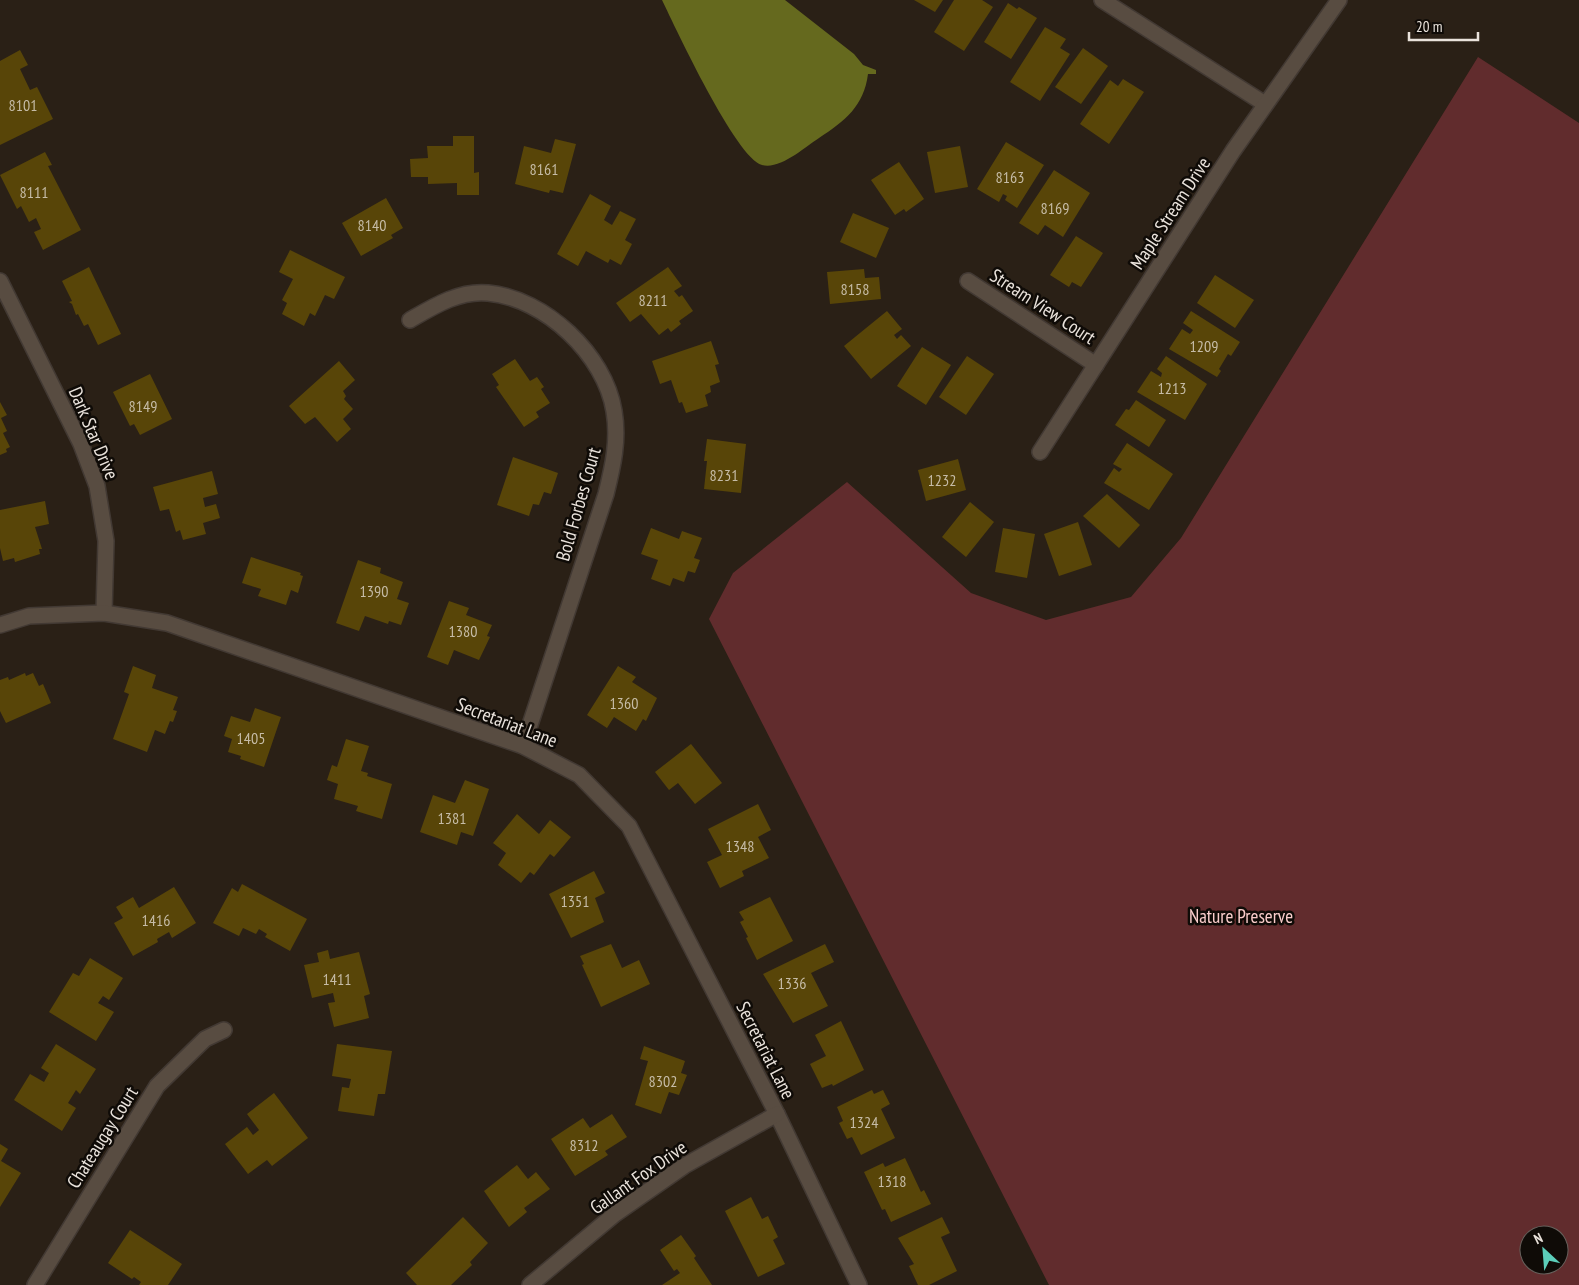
<svg xmlns="http://www.w3.org/2000/svg" width="1579" height="1285" viewBox="0 0 1579 1285" font-family="'PT Sans Narrow',sans-serif">
	<style>
		.green { fill: #612c2d; fill-rule: evenodd }
		.water { fill: #65691e }
		.building { fill: #584508 }
		.lines { fill: none; stroke-linecap: round; stroke-linejoin: round }
		.street-casing { stroke: #423933; stroke-width: 18 }
		.street { stroke: #584c41; stroke-width: 15 }
		.labels { text-anchor: middle; dominant-baseline: central; stroke-width: 5; stroke-linejoin: round; paint-order: stroke }
		.number-label { font-size: 16px; fill: #c6bca7 }
		.street-label { font-size: 19px; fill: #eae3dc; stroke: #0f0b07 }
		.park-label { font-size: 19px; fill: #facdcb; stroke: #0f0b07 }
	</style>
	<rect width="100%" height="100%" fill="#2a2016"/>
	<path class="green" d="M 1478,57 L 1579,123 L 1579,1285 L 1049,1285 L 709,619 L 733,573 L 847,482 L 971,593 L 1046,620 L 1131,597 L 1181,538 ZM 1529,1235 L 1559,1235 L 1559,1265 L 1529,1265 Z"/>
	<path class="water" d="M 662,0 L 785,0 L 854,54 L 863,65 L 876,70 L 876,74 L 868,74 C 864,106 845,121 819,138 C 805,147 780,170 762,165 C 736,158 676,29 662,0 Z"/>
	<g class="building">
		<path d="M 914,0 L 943,0 L 935,12 Z"/>
		<path d="M 954,0 L 982,0 L 993,7 L 964,51 L 934,32 Z"/>
		<path d="M 1008,3 L 1017,9 L 1019,7 L 1037,18 L 1011,59 L 984,42 Z"/>
		<path d="M 1045,27 L 1066,39 L 1060,48 L 1070,54 L 1040,101 L 1010,82 Z"/>
		<path d="M 1083,48 L 1108,66 L 1081,104 L 1055,87 Z"/>
		<path d="M 20,50 L 28,65 L 20,69 L 30,90 L 37,87 L 53,119 L 0,145 L 0,61 Z"/>
		<path d="M 1123,79 L 1144,92 L 1109,144 L 1080,124 L 1110,80 L 1118,86 Z"/>
		<path d="M 453,136 L 474,136 L 474,173 L 479,172 L 479,195 L 457,195 L 457,183 L 428,184 L 428,177 L 411,177 L 410,159 L 428,158 L 427,146 L 453,146 Z"/>
		<path d="M 555,139 L 576,144 L 563,193 L 550,190 L 549,193 L 515,184 L 524,146 L 551,153 Z"/>
		<path d="M 1006,142 L 1044,165 L 1017,208 L 1005,200 L 1007,196 L 1003,194 L 999,202 L 977,189 Z"/>
		<path d="M 960,146 L 968,187 L 935,193 L 927,152 Z"/>
		<path d="M 45,152 L 52,165 L 48,166 L 81,230 L 43,250 L 34,232 L 41,229 L 36,218 L 29,222 L 21,206 L 17,209 L 0,175 Z"/>
		<path d="M 899,162 L 924,199 L 906,212 L 904,209 L 895,215 L 871,180 Z"/>
		<path d="M 1054,170 L 1090,193 L 1063,237 L 1045,225 L 1038,235 L 1019,223 Z"/>
		<path d="M 590,194 L 611,206 L 604,220 L 612,225 L 620,211 L 636,219 L 625,240 L 632,244 L 621,265 L 610,259 L 608,263 L 586,251 L 578,266 L 557,254 Z"/>
		<path d="M 386,198 L 403,228 L 391,235 L 393,238 L 361,256 L 342,223 Z"/>
		<path d="M 853,213 L 889,228 L 876,258 L 840,242 Z"/>
		<path d="M 1076,236 L 1103,253 L 1081,287 L 1072,282 L 1069,287 L 1050,275 Z"/>
		<path d="M 290,250 L 345,277 L 334,299 L 325,295 L 315,316 L 310,313 L 304,326 L 282,314 L 287,303 L 282,300 L 293,279 L 279,272 Z"/>
		<path d="M 89,267 L 121,334 L 98,345 L 88,324 L 84,326 L 78,314 L 76,315 L 72,304 L 69,302 L 72,301 L 62,281 Z"/>
		<path d="M 668,267 L 682,286 L 674,291 L 679,297 L 682,295 L 693,311 L 679,321 L 681,324 L 671,332 L 668,328 L 659,335 L 641,314 L 630,322 L 616,303 Z"/>
		<path d="M 864,269 L 865,278 L 879,277 L 881,299 L 830,304 L 827,272 Z"/>
		<path d="M 1215,275 L 1254,300 L 1235,328 L 1197,303 Z"/>
		<path d="M 887,311 L 902,329 L 894,335 L 897,339 L 901,335 L 911,346 L 871,379 L 844,346 Z"/>
		<path d="M 1191,311 L 1240,342 L 1231,356 L 1228,354 L 1219,369 L 1221,371 L 1217,377 L 1169,349 L 1182,329 L 1190,334 L 1193,330 L 1183,323 Z"/>
		<path d="M 711,341 L 719,364 L 715,365 L 720,382 L 710,386 L 711,392 L 705,395 L 708,406 L 686,413 L 682,402 L 679,403 L 671,380 L 660,384 L 652,361 Z"/>
		<path d="M 922,347 L 951,365 L 926,405 L 897,386 Z"/>
		<path d="M 967,356 L 994,374 L 966,415 L 939,397 Z"/>
		<path d="M 1166,356 L 1207,384 L 1185,420 L 1137,392 L 1151,371 L 1161,377 L 1162,373 L 1157,369 Z"/>
		<path d="M 515,359 L 530,381 L 537,377 L 544,387 L 541,389 L 550,403 L 536,412 L 539,417 L 524,427 L 496,387 L 499,385 L 492,374 Z"/>
		<path d="M 339,361 L 355,380 L 343,391 L 346,396 L 344,399 L 353,409 L 343,419 L 351,429 L 337,442 L 315,417 L 305,424 L 289,406 Z"/>
		<path d="M 150,374 L 172,419 L 140,435 L 134,424 L 130,426 L 113,392 Z"/>
		<path d="M 1136,400 L 1166,420 L 1149,447 L 1115,425 L 1126,409 L 1129,410 Z"/>
		<path d="M 0,402 L 7,415 L 1,418 L 7,431 L 3,433 L 10,447 L 6,449 L 7,452 L 0,455 Z"/>
		<path d="M 707,439 L 746,444 L 741,493 L 704,489 L 707,461 L 704,461 Z"/>
		<path d="M 1127,443 L 1173,474 L 1149,510 L 1104,483 L 1114,468 L 1119,472 L 1122,469 L 1113,464 Z"/>
		<path d="M 513,457 L 558,473 L 551,494 L 544,492 L 539,505 L 533,504 L 529,516 L 497,505 Z"/>
		<path d="M 958,459 L 966,490 L 926,501 L 918,470 Z"/>
		<path d="M 212,471 L 218,494 L 203,498 L 205,507 L 216,504 L 220,518 L 203,523 L 206,534 L 183,540 L 180,530 L 176,532 L 169,509 L 160,511 L 153,487 Z"/>
		<path d="M 1107,494 L 1140,525 L 1119,548 L 1083,516 Z"/>
		<path d="M 45,501 L 49,524 L 35,527 L 42,549 L 39,549 L 40,554 L 15,562 L 14,558 L 3,561 L 0,548 L 0,510 Z"/>
		<path d="M 970,502 L 994,522 L 966,557 L 942,537 Z"/>
		<path d="M 1078,522 L 1092,565 L 1059,576 L 1044,534 Z"/>
		<path d="M 651,528 L 679,539 L 682,531 L 702,538 L 694,558 L 700,560 L 695,573 L 688,571 L 684,582 L 673,578 L 670,586 L 651,579 L 658,560 L 641,554 Z"/>
		<path d="M 1003,528 L 1035,534 L 1027,578 L 995,572 Z"/>
		<path d="M 251,557 L 301,573 L 300,575 L 303,576 L 298,593 L 291,590 L 286,605 L 258,596 L 261,589 L 242,583 Z"/>
		<path d="M 358,560 L 381,568 L 380,573 L 403,582 L 397,599 L 409,603 L 401,625 L 389,621 L 388,624 L 365,616 L 359,631 L 336,623 Z"/>
		<path d="M 449,601 L 469,608 L 466,615 L 492,625 L 487,636 L 490,637 L 479,660 L 454,650 L 448,665 L 427,657 Z"/>
		<path d="M 133,666 L 156,675 L 152,688 L 178,697 L 173,710 L 177,711 L 173,722 L 170,721 L 165,734 L 155,730 L 147,752 L 113,739 L 129,694 L 124,692 Z"/>
		<path d="M 618,666 L 636,677 L 632,682 L 657,698 L 646,721 L 643,719 L 636,731 L 614,717 L 607,728 L 587,715 Z"/>
		<path d="M 25,673 L 26,676 L 33,673 L 39,686 L 43,684 L 51,703 L 6,723 L 0,711 L 0,680 L 8,677 L 9,680 Z"/>
		<path d="M 255,708 L 281,717 L 264,767 L 240,759 L 241,756 L 228,752 L 232,739 L 224,736 L 231,716 L 250,722 Z"/>
		<path d="M 346,739 L 369,746 L 361,771 L 368,773 L 367,776 L 392,784 L 382,819 L 356,811 L 358,806 L 334,799 L 338,784 L 327,780 L 332,765 L 337,767 Z"/>
		<path d="M 691,744 L 722,783 L 695,804 L 678,783 L 669,790 L 655,772 Z"/>
		<path d="M 465,780 L 489,789 L 473,836 L 461,832 L 457,845 L 420,832 L 433,795 L 455,803 Z"/>
		<path d="M 758,804 L 771,830 L 758,837 L 769,858 L 742,871 L 744,876 L 720,888 L 707,862 L 722,855 L 708,829 Z"/>
		<path d="M 517,814 L 539,834 L 550,820 L 571,837 L 554,857 L 550,854 L 534,875 L 530,872 L 521,883 L 498,865 L 506,853 L 493,843 Z"/>
		<path d="M 594,871 L 605,893 L 595,898 L 604,922 L 571,938 L 549,894 Z"/>
		<path d="M 242,884 L 307,919 L 290,951 L 265,937 L 267,934 L 259,929 L 256,934 L 243,928 L 239,936 L 213,923 L 232,888 L 238,892 Z"/>
		<path d="M 174,887 L 196,923 L 172,938 L 169,932 L 157,939 L 158,942 L 133,956 L 114,923 L 123,918 L 116,907 L 133,897 L 139,908 Z"/>
		<path d="M 770,897 L 793,941 L 757,960 L 746,938 L 748,937 L 740,922 L 744,920 L 739,912 Z"/>
		<path d="M 611,944 L 622,968 L 639,960 L 650,984 L 601,1007 L 582,965 L 584,964 L 580,956 Z"/>
		<path d="M 825,944 L 834,962 L 811,973 L 828,1006 L 793,1023 L 763,974 Z"/>
		<path d="M 328,950 L 330,959 L 359,952 L 370,994 L 364,996 L 369,1018 L 334,1027 L 328,1003 L 335,1002 L 333,993 L 312,998 L 304,965 L 319,962 L 317,953 Z"/>
		<path d="M 90,958 L 123,978 L 109,1000 L 103,996 L 98,1003 L 114,1012 L 96,1041 L 49,1012 L 73,973 L 79,976 Z"/>
		<path d="M 841,1021 L 864,1070 L 833,1086 L 832,1084 L 822,1088 L 810,1064 L 826,1056 L 815,1035 Z"/>
		<path d="M 56,1044 L 96,1069 L 80,1094 L 76,1090 L 68,1103 L 76,1108 L 62,1131 L 14,1100 L 30,1074 L 44,1082 L 49,1073 L 41,1068 Z"/>
		<path d="M 337,1044 L 392,1051 L 385,1094 L 378,1094 L 374,1116 L 338,1111 L 342,1087 L 349,1088 L 351,1079 L 332,1076 Z"/>
		<path d="M 644,1046 L 685,1061 L 681,1073 L 687,1075 L 679,1095 L 669,1092 L 661,1114 L 635,1105 L 648,1061 L 640,1059 Z"/>
		<path d="M 872,1090 L 874,1094 L 883,1090 L 890,1104 L 881,1109 L 895,1138 L 861,1155 L 852,1137 L 847,1139 L 839,1123 L 843,1121 L 837,1107 Z"/>
		<path d="M 274,1093 L 308,1138 L 272,1166 L 267,1160 L 248,1174 L 225,1144 L 247,1127 L 253,1135 L 259,1130 L 247,1114 Z"/>
		<path d="M 612,1114 L 627,1137 L 605,1151 L 608,1155 L 575,1176 L 551,1139 L 583,1118 L 590,1128 Z"/>
		<path d="M 0,1144 L 8,1149 L 1,1161 L 21,1173 L 0,1207 Z"/>
		<path d="M 905,1158 L 921,1192 L 924,1190 L 931,1204 L 891,1222 L 885,1209 L 882,1210 L 864,1172 L 883,1163 L 885,1167 Z"/>
		<path d="M 517,1165 L 528,1179 L 536,1172 L 550,1189 L 524,1208 L 527,1212 L 509,1227 L 484,1191 Z"/>
		<path d="M 751,1197 L 762,1219 L 768,1216 L 778,1237 L 773,1240 L 785,1264 L 758,1277 L 725,1211 Z"/>
		<path d="M 463,1217 L 488,1243 L 470,1262 L 472,1265 L 451,1285 L 417,1285 L 406,1273 Z"/>
		<path d="M 942,1217 L 950,1233 L 941,1237 L 957,1271 L 929,1285 L 918,1285 L 909,1266 L 914,1264 L 898,1238 Z"/>
		<path d="M 130,1230 L 182,1264 L 168,1285 L 139,1285 L 141,1282 L 134,1277 L 132,1279 L 108,1263 Z"/>
		<path d="M 681,1235 L 696,1256 L 694,1258 L 712,1285 L 662,1285 L 680,1273 L 677,1269 L 674,1271 L 660,1250 Z"/>
	</g>
	<g class="lines">
		<g class="street-casing">
			<g id="street">
				<path d="M 1102,0 L 1265,104"/>
				<path d="M 0,281 L 81,444 L 97,486 L 106,541 L 104,613"/>
				<path d="M 968,281 L 1096,365"/>
				<path d="M 410,320 C 434,306 460,290 488,293 C 545,298 605,355 614,411 C 619,440 613,466 606,494 L 523,746"/>
				<path d="M 1040,452 L 1233,151 L 1339,0"/>
				<path d="M 0,625 L 29,616 L 104,613 L 167,623 L 523,746 L 579,775 L 629,826 L 777,1114 L 859,1285"/>
				<path d="M 35,1285 L 157,1086 L 205,1039 L 224,1030"/>
				<path d="M 530,1285 L 615,1214 L 684,1166 L 777,1114"/>
			</g>
		</g>
		<use href="#street" class="street"/>
	</g>
	<g class="labels">
		<g class="number-label">
			<text x="23" y="105">8101</text>
			<text x="544" y="169">8161</text>
			<text x="1010" y="177">8163</text>
			<text x="34" y="192">8111</text>
			<text x="1055" y="208">8169</text>
			<text x="372" y="225">8140</text>
			<text x="855" y="289">8158</text>
			<text x="653" y="300">8211</text>
			<text x="1204" y="346">1209</text>
			<text x="1172" y="388">1213</text>
			<text x="143" y="406">8149</text>
			<text x="724" y="475">8231</text>
			<text x="942" y="480">1232</text>
			<text x="374" y="591">1390</text>
			<text x="463" y="631">1380</text>
			<text x="624" y="703">1360</text>
			<text x="251" y="738">1405</text>
			<text x="452" y="818">1381</text>
			<text x="740" y="846">1348</text>
			<text x="575" y="901">1351</text>
			<text x="156" y="920">1416</text>
			<text x="337" y="979">1411</text>
			<text x="792" y="983">1336</text>
			<text x="663" y="1081">8302</text>
			<text x="864" y="1122">1324</text>
			<text x="584" y="1145">8312</text>
			<text x="892" y="1181">1318</text>
		</g>
		<g class="street-label">
			<text transform="translate(1170 213) rotate(-57)">Maple Stream Drive</text>
			<text transform="translate(1043 306) rotate(33)">Stream View Court</text>
			<text transform="translate(94 433) rotate(67)">Dark Star Drive</text>
			<text transform="translate(578 504) rotate(-74)">Bold Forbes Court</text>
			<text transform="translate(507 722) rotate(21)">Secretariat Lane</text>
			<text transform="translate(766 1050) rotate(63)">Secretariat Lane</text>
			<text transform="translate(102 1137) rotate(-58)">Chateaugay Court</text>
			<text transform="translate(638 1177) rotate(-35)">Gallant Fox Drive</text>
		</g>
		<g class="park-label">
			<text x="1241" y="916">Nature Preserve</text>
		</g>
	</g>
	<g transform="translate(1544 1250) rotate(334)"><circle r="24" fill="#0f0b07" stroke="#67615c"/>
	<path d="M0-4L9 19L0 12L-9 19Z" fill="#5cceba"/>
	<text y="-8" font-size="14" font-weight="bold" text-anchor="middle" fill="#eae3dc">N</text>
	</g>
	<path d="M1409 32v8h69v-8" fill="none" stroke="#eae3dc" stroke-width="2.5"/>
	<text x="1416" y="32" font-size="15" fill="#eae3dc" stroke="#0f0b07" stroke-width="4" paint-order="stroke">20 m</text>
</svg>
